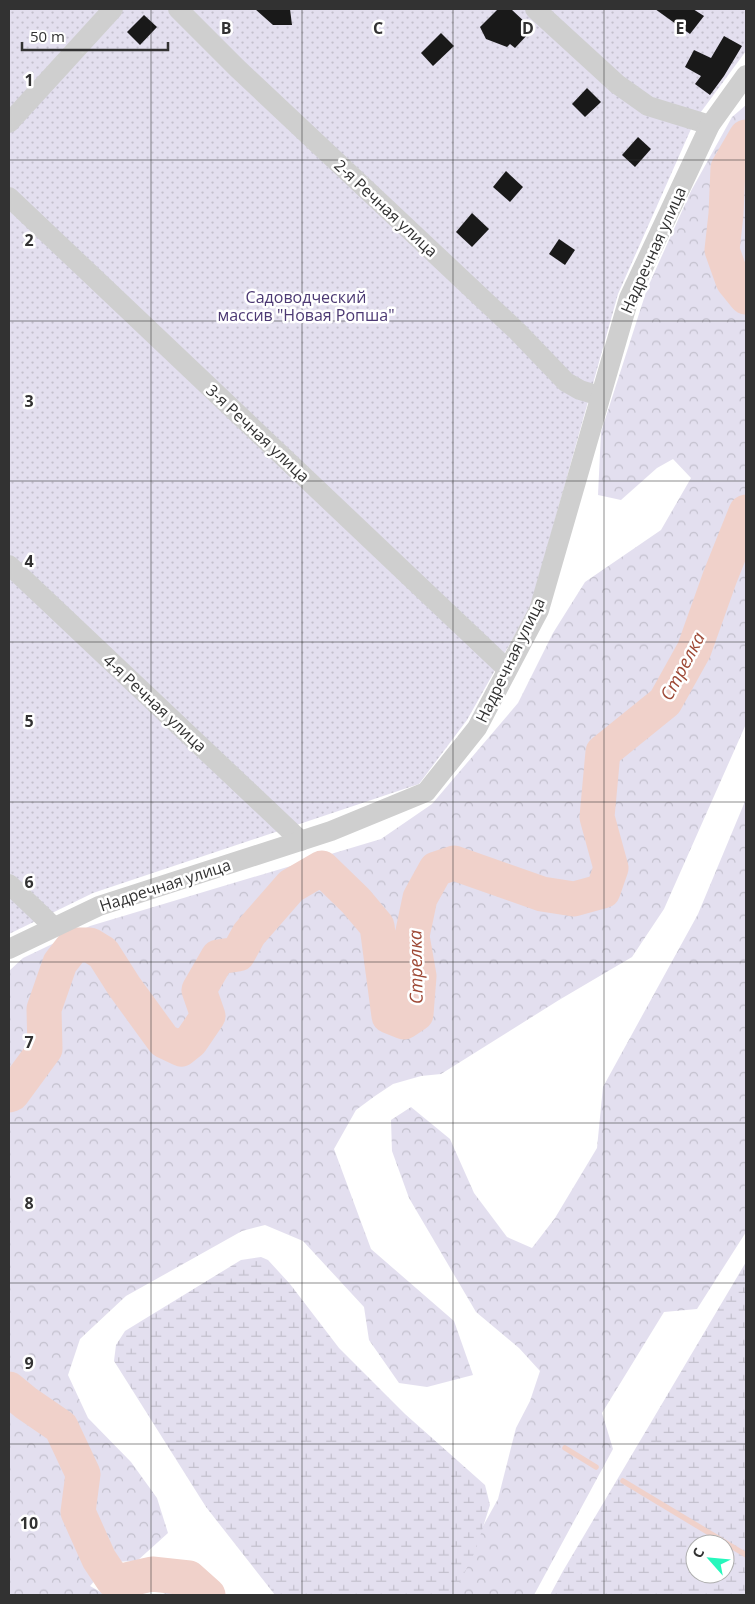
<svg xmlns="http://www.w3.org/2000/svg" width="755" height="1604" viewBox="0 0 755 1604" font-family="'Open Sans',sans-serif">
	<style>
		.forest { fill: url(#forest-crowns) }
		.wetland { fill: url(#wetland-marsh); fill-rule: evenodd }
		.garden { fill: url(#garden-dots) }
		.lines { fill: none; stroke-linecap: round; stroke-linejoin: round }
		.stream { stroke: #f0d1ca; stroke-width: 5.5 }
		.river { stroke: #f0d1ca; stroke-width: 35 }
		.building { fill: #191919 }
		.street { stroke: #cfcfcf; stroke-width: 20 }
		.grid { fill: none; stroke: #323232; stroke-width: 1; stroke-opacity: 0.55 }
		.labels { text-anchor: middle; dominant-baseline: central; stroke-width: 5; stroke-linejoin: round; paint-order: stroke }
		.street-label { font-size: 16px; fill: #323232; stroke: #fff }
		.park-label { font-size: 16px; fill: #4c3973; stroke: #fff }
		.water-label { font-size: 18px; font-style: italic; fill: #9e4936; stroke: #fff }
		.grid-label { font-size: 16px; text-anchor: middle; font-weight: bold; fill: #323232; stroke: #fff; stroke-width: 5; stroke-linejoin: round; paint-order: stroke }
	</style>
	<defs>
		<pattern id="forest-crowns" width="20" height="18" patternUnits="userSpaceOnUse" patternTransform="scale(1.25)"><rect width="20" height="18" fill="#e3dfef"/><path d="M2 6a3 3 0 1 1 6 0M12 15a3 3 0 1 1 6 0" fill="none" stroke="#c3c0cd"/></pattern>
		<pattern id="wetland-marsh" width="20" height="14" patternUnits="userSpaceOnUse" patternTransform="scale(1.25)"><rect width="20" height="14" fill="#e3dfef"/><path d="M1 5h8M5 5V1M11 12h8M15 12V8" fill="none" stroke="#c3c0cd"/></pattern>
		<pattern id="garden-dots" width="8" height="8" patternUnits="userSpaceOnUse" patternTransform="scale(1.25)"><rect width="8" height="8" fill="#e3dfef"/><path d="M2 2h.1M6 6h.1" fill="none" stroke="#c3c0cd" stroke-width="1.8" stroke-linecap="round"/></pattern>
	</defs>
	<rect width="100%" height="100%" fill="#fff"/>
	<g class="forest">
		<path d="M 746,105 L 746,724 L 664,909 L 632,957 L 559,1000 L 441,1074 L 421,1076 L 393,1084 L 375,1096 L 356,1110 L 334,1149 L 371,1249 L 454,1321 L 473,1375 L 427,1387 L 399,1383 L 369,1340 L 364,1307 L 303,1241 L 265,1225 L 242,1231 L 126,1296 L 80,1339 L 68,1375 L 88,1418 L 131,1462 L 157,1498 L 168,1533 L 137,1561 L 111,1562 L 90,1586 L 106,1595 L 9,1595 L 9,971 L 23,958 L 90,926 L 381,839 L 432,804 L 518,703 L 553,633 L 585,582 L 661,530 L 691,478 L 673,459 L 657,468 L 621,500 L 598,495 L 601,432 L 647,289 L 691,191 L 732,117 Z"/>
		<path d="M 746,799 L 746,1232 L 697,1309 L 664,1312 L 602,1413 L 613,1449 L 534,1595 L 449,1595 L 451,1584 L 498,1499 L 516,1428 L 530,1401 L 540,1371 L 519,1348 L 476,1312 L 409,1198 L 392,1151 L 391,1120 L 411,1107 L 450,1139 L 474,1193 L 507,1237 L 532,1248 L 555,1218 L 597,1148 L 603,1087 L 698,914 Z"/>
		<path d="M 183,1587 L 217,1595 L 160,1595 Z"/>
	</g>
	<g class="wetland">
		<path d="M 261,1257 L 268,1260 L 290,1284 L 339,1348 L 405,1414 L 485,1485 L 490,1505 L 475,1552 L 453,1595 L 275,1595 L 206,1507 L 114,1361 L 116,1345 L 125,1331 L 241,1260 Z"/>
		<path d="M 746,1262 L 746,1595 L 550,1595 L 563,1571 ZM 695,1544 L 725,1544 L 725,1574 L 695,1574 Z"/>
	</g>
	<path class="garden" d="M 9,9 L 746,9 L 746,51 L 695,120 L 618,294 L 531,606 L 467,720 L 419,784 L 93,893 L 9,934 Z"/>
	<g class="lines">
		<g class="stream">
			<path d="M 565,1448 L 596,1467"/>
			<path d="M 623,1481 L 746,1555"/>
		</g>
		<g class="river">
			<path d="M 746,137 L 728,168 L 726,214 L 722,250 L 733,281 L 746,297"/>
			<path d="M 9,1095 L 12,1094 L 45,1049 L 44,1009 L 60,963 L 74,945 L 90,945 L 103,953 L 124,986 L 164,1041 L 181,1049 L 191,1041 L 208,1016 L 199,990 L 218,957 L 238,954 L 249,934 L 291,886 L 322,868 L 356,901 L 377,926 L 389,1016 L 404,1022 L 416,1014 L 419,976 L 412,936 L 420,898 L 436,869 L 454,863 L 542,894 L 574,899 L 603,891 L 611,868 L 597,817 L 603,752 L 665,702 L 694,650 L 720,577 L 746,512"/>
			<path d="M 9,1389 L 26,1403 L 61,1427 L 83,1474 L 78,1512 L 99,1559 L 113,1580 L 121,1581 L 152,1574 L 189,1578 L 208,1595"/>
		</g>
	</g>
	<g class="building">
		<path d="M 255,9 L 290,9 L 292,25 L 273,25 Z"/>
		<path d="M 498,9 L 511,9 L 528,25 L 525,28 L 530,32 L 515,48 L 510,44 L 507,47 L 486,39 L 480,27 Z"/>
		<path d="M 655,9 L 693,9 L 704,16 L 690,34 Z"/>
		<path d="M 144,15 L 157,27 L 140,45 L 127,32 Z"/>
		<path d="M 441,33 L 454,46 L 433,66 L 421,53 Z"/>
		<path d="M 724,36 L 742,46 L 724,76 L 710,95 L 695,84 L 701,76 L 685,67 L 694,50 L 711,58 Z"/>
		<path d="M 587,88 L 601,102 L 585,117 L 572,104 Z"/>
		<path d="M 638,137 L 651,149 L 635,167 L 622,155 Z"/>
		<path d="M 506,171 L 523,187 L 510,202 L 493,187 Z"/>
		<path d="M 472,213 L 489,229 L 472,247 L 456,232 Z"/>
		<path d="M 559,239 L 575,250 L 565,265 L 549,254 Z"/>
	</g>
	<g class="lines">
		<g class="street">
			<path d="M 178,9 L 237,68 L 517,331 L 566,382 L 580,390 L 600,396"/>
			<path d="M 535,9 L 617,84 L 648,106 L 710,125"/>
			<path d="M 9,123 L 113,9"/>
			<path d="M 9,197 L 507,669"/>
			<path d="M 9,565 L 301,841"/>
			<path d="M 9,884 L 54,927"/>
			<path d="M 9,949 L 99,906 L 331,831 L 426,792 L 477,728 L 539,610 L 629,298 L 710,125 L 746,75"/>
		</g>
	</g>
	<path class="grid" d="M 151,9 L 151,1595M 302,9 L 302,1595M 453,9 L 453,1595M 604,9 L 604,1595M 9,160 L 746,160M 9,321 L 746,321M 9,481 L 746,481M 9,642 L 746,642M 9,802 L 746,802M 9,962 L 746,962M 9,1123 L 746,1123M 9,1283 L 746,1283M 9,1444 L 746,1444"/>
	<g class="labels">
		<g class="street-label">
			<text transform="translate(386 208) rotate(43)">2-я Речная улица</text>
			<text transform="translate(653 250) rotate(-66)">Надречная улица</text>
			<text transform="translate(258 433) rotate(43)">3-я Речная улица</text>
			<text transform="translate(510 660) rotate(-64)">Надречная улица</text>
			<text transform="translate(155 703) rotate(43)">4-я Речная улица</text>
			<text transform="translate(165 885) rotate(-18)">Надречная улица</text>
		</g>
		<g class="park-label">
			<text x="306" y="297">Садоводческий<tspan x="306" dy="18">массив "Новая Ропша"</tspan></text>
		</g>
		<g class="water-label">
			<text transform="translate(682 666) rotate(-62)">Стрелка</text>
			<text transform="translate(415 967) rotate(-91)">Стрелка</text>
		</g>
	</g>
	<g class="grid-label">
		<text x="226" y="34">B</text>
		<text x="378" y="34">C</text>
		<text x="528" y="34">D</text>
		<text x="680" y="34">E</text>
		<text x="29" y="86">1</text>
		<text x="29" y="246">2</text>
		<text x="29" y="407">3</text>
		<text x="29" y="567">4</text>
		<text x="29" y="727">5</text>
		<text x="29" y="888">6</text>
		<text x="29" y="1048">7</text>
		<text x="29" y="1209">8</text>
		<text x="29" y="1369">9</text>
		<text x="29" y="1529">10</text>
	</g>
	<rect width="755" height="1604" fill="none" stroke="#323232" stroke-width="20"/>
	<g transform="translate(710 1559) rotate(297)"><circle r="24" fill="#ffffff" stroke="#adadad"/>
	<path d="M0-4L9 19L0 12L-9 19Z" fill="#26f7bc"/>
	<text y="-8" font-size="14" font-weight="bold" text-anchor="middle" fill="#323232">С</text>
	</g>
	<path d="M22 42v8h146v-8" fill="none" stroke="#323232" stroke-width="2.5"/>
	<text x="30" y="42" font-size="15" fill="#323232" stroke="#ffffff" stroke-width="4" paint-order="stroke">50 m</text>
</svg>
